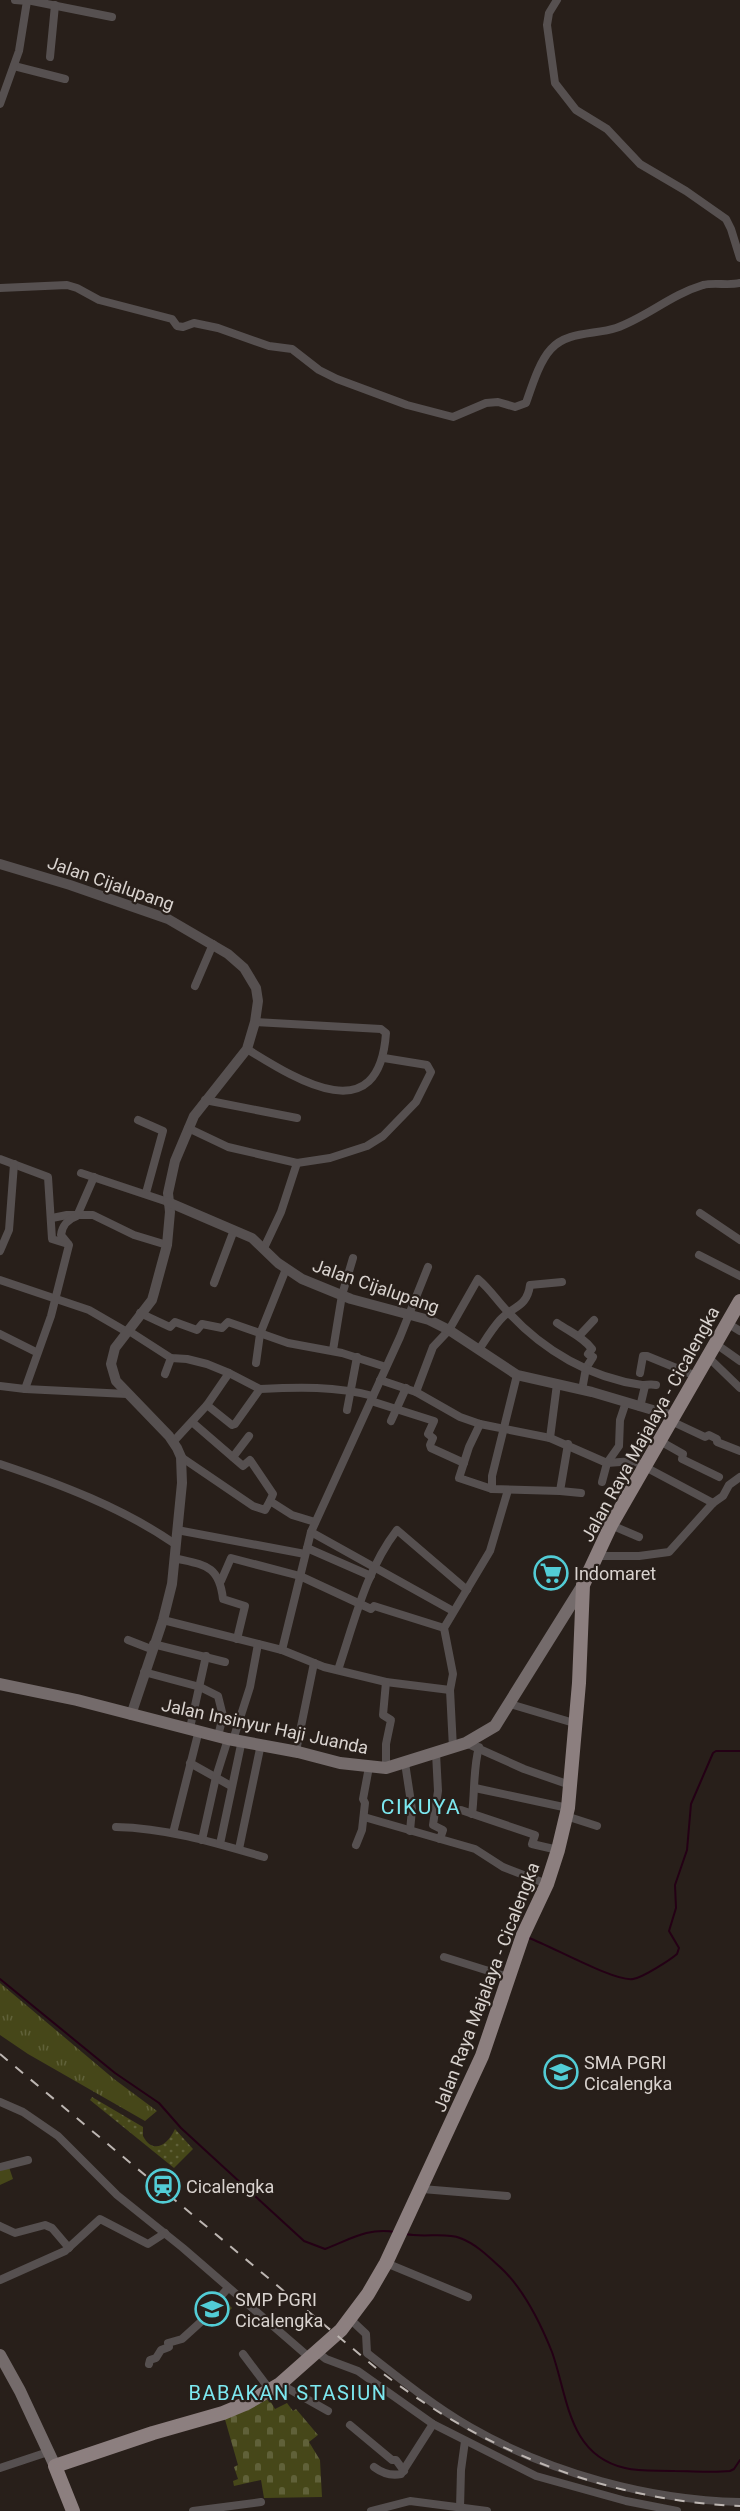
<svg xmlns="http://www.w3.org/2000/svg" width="740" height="2511" viewBox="0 0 740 2511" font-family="Roboto,sans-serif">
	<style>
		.grass { fill: url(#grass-tufts) }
		.cemetery { fill: url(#cemetery-stones) }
		.park { fill: url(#park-dots) }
		.pitch { fill: #464719 }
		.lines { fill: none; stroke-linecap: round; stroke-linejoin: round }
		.stream { stroke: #240015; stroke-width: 2 }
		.minor { stroke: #565050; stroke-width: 8 }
		.tertiary { stroke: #565050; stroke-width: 10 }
		.secondary { stroke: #746b6b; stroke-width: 12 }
		.primary { stroke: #8c7f7f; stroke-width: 14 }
		.rail { stroke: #bdb6b2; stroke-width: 2; stroke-dasharray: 10 10; stroke-linecap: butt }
		.labels { text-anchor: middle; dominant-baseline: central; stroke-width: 4.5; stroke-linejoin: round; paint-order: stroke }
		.street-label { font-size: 18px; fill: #d9d3cf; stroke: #281f1a }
		.poi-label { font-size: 18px; fill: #d9d3cf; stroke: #281f1a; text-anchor: start }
		.neighbourhood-label { font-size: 20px; letter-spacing: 1.5px; fill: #7ce8f0; stroke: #281f1a }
		.quarter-label { font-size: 21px; letter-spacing: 1.5px; fill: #7ce8f0; stroke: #281f1a }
	</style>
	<defs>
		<pattern id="grass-tufts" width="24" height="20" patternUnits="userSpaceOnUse" patternTransform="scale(1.5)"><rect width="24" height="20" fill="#464719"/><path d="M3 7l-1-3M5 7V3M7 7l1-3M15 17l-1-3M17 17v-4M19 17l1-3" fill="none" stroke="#606139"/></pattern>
		<pattern id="cemetery-stones" width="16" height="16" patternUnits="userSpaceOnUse" patternTransform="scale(1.5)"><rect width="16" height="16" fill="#464719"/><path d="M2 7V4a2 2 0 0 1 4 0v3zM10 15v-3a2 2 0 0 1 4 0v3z" fill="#606139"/></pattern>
		<pattern id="park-dots" width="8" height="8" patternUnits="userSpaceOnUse" patternTransform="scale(1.5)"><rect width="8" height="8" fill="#464719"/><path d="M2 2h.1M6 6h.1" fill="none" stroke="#606139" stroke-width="1.8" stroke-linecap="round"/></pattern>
	</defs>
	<rect width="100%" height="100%" fill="#281f1a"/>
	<path class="grass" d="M 0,1983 L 114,2079 L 157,2111 L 145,2121 L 28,2054 L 0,2035 Z"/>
	<path class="cemetery" d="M 269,2399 L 275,2409 L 287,2403 L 293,2411 L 296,2409 L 318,2435 L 309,2442 L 320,2460 L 322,2497 L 264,2498 L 261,2480 L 234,2486 L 233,2481 L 238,2479 L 234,2467 L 238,2465 L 224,2416 Z"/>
	<path class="park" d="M 92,2097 L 143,2127 L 143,2136 C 153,2155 168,2145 175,2129 L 193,2149 L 174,2168 L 90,2100 Z"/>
	<g class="pitch">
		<path d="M 9,2167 L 13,2179 L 0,2185 L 0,2171 Z"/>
		<path d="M 222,2298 L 232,2308 L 215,2326 L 204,2316 Z"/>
	</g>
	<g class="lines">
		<g class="stream">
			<path d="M 529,1938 C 551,1946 615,1982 633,1979 C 642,1978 670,1960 677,1954 L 679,1948 L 669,1931 L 676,1908 L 675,1885 L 687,1850 L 691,1804 L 713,1753 L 716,1751 L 740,1751"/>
			<path d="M 0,1979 L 115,2073 L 159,2103 L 181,2128 L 304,2241 L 325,2249 C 349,2240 368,2227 395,2232"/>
			<path d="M 406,2234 C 423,2238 446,2232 460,2238 C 476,2244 488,2256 500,2267 C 524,2289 540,2322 552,2352 C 568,2397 568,2455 625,2468 C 641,2472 659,2470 675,2471 C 693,2471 712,2473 730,2471 L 734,2469 L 740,2460"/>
		</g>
		<g class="minor">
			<path d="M 27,0 L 112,17"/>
			<path d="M 557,0 L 549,13 L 547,25 L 555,83 L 576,110 L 607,129 L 640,164 L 686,191 L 726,219 L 731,229 L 740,258"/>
			<path d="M 50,57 L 55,5"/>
			<path d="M 14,66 L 65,79"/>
			<path d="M 0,104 L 19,51 L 27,1 L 15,0"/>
			<path d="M 0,288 L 67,285 L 77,288 L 99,300 L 172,319 L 177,326 L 183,327 L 194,323 L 218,328 L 269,346 L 292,349 L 319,370 L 337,379 L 407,405 L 453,417 L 486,403 L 498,402 L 515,407 L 526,403 C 532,386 539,362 551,349 C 567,331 595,335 616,328 C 647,317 670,295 703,285 C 715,282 728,286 740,283"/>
			<path d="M 195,986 L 213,944"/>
			<path d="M 247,1049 C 297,1080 379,1132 386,1033 L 381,1029 L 255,1022"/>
			<path d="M 205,1100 L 297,1118"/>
			<path d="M 138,1120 L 163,1131 L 146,1193"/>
			<path d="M 188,1128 L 228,1147 L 297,1163 L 330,1158 L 367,1146 L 383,1136 L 416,1102 L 431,1072 L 427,1065 L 384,1058"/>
			<path d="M 0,1159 L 48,1177 L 52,1239 L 68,1244"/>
			<path d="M 81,1173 L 168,1202"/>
			<path d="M 700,1213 L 740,1240"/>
			<path d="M 52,1218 L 67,1215 L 93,1215 L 134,1235 L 167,1245"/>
			<path d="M 264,1248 L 281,1212 L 297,1163"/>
			<path d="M 0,1251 L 9,1230 L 14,1164"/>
			<path d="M 699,1255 L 740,1276"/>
			<path d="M 0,1280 L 89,1310 L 127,1332"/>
			<path d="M 214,1283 L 234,1230"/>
			<path d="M 140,1313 L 170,1327 L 175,1322 L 197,1330 L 202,1324 L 222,1328 L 228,1322 L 288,1343 L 342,1353 L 386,1367"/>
			<path d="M 557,1323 C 570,1332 583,1337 592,1349 L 588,1354 L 593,1357 L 586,1368 L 582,1390"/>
			<path d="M 727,1323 L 740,1331"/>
			<path d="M 129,1331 L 171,1358 L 187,1359 L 207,1364 L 229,1373 L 260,1389"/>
			<path d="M 0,1334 L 36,1352"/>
			<path d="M 579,1336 L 594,1320"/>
			<path d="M 716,1344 L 740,1361"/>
			<path d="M 480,1348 C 486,1339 492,1329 500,1320 C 512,1306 527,1308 530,1285 L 562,1282"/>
			<path d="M 333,1350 L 342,1295 L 353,1258"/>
			<path d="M 708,1357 L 740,1388"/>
			<path d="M 256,1363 L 260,1334 L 286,1269"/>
			<path d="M 640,1373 L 643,1356 L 647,1356 L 696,1376"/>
			<path d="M 165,1374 L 171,1358"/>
			<path d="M 380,1380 L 416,1392 L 460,1417 L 480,1424 L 550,1438 L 607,1463 L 634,1461 L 713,1503"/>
			<path d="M 0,1386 L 25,1389 L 127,1394"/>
			<path d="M 25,1389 L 51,1316 L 69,1245 L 61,1235 C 62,1226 68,1219 77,1216 L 94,1177"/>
			<path d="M 416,1392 L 433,1347 L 449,1330 L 478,1279 C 490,1289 498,1302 509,1313 C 544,1351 591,1378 642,1385 C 647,1385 651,1384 656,1385"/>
			<path d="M 371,1401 L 434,1421 L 428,1434 L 433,1438 L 430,1445 L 431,1448 L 464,1463"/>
			<path d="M 207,1405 L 229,1373"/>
			<path d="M 640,1407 L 645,1386"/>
			<path d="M 347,1410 L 357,1357"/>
			<path d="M 391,1421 L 406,1388"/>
			<path d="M 671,1421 L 705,1437 L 709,1435 L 717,1439 L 717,1442 L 740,1451"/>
			<path d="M 192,1422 L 243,1466 L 250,1460 L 273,1494 L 270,1501"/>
			<path d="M 480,1424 L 469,1447 L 459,1478 L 492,1489 L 560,1491"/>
			<path d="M 550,1438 L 557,1384"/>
			<path d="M 660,1441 L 683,1454 L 682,1459 L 719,1477"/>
			<path d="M 173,1442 L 207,1405 L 232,1425 L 235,1424 L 260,1389 C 298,1387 336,1386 373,1396"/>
			<path d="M 568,1444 L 560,1491 L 581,1493"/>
			<path d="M 181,1457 L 253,1506 L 265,1510 L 270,1501 L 292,1515 L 315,1522"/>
			<path d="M 233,1457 L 249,1436"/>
			<path d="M 0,1464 C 60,1484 123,1508 175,1544"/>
			<path d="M 602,1482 L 607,1463 L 619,1446 L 620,1420 L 626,1402"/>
			<path d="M 492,1489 L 492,1476 L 517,1375"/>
			<path d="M 611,1525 L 639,1537"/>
			<path d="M 177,1530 L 305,1554"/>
			<path d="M 311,1532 L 453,1611"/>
			<path d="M 307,1548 L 371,1576"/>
			<path d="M 596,1556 L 639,1556 L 669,1552 L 713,1503 L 723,1496 L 729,1485 L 740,1477"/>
			<path d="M 174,1558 C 204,1565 219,1564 223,1599 L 245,1606 L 237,1639"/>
			<path d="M 221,1581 L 231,1558 L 300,1576 L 371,1609 L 374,1606 L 444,1628"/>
			<path d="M 163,1620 L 282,1650 L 324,1667 L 386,1682 L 450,1690"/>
			<path d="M 128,1640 L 151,1649"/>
			<path d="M 153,1644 L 225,1662"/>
			<path d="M 282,1650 L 311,1532 L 400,1337 L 428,1267"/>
			<path d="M 338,1670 C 354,1623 366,1570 397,1530 L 467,1590"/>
			<path d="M 144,1672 L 200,1687 L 218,1696 L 223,1716 L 218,1736"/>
			<path d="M 510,1704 L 574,1723"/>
			<path d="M 190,1728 L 206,1656"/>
			<path d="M 233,1740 L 250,1687 L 258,1644"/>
			<path d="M 466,1743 L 524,1769 L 570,1785"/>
			<path d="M 453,1748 L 450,1690 L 453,1674 L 444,1628 L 490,1551 L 508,1490"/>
			<path d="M 296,1751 L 314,1663"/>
			<path d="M 436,1753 L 438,1791 L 433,1825 L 443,1830 L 440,1839"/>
			<path d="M 190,1763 L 231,1786"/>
			<path d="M 405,1763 L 412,1809 L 410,1831"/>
			<path d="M 386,1768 L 386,1744 L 391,1720 L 383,1715 L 386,1682"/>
			<path d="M 475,1788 L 568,1808"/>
			<path d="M 461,1810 L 535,1835 L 532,1844 L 558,1850"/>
			<path d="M 472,1814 C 475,1791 473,1769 479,1747"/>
			<path d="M 566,1816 L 597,1826"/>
			<path d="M 364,1817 L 475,1849 L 503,1867 L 547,1884"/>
			<path d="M 116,1827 C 167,1828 216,1843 264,1857"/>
			<path d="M 173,1833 L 199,1730"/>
			<path d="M 202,1840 L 216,1777 L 228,1739"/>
			<path d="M 220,1844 L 242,1740"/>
			<path d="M 356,1845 L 362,1830 L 365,1803 L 363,1799 L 369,1767"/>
			<path d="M 239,1849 L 261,1744"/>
			<path d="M 444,1957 L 508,1977"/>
			<path d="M 0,2102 L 23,2112 L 58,2136 L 117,2195 L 183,2248 L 310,2358"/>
			<path d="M 0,2167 L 28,2160"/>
			<path d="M 422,2189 L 507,2196"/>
			<path d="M 0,2226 L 15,2233 L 45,2225 L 52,2228 L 69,2248"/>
			<path d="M 386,2263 L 468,2297"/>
			<path d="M 0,2280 L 65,2251 L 100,2219 L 148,2244 L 165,2233"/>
			<path d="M 350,2319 L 366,2334 L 367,2353 C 400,2379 434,2406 470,2427 C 550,2473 649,2500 740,2502"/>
			<path d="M 317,2352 L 326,2359 L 358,2371 L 433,2424 L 536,2476 L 626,2501 L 677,2511"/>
			<path d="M 243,2354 L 270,2390"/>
			<path d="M 149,2364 L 150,2360 L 156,2358 L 161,2350 L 169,2347 L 168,2343 L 182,2339 L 214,2310 L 213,2305 L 228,2288"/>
			<path d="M 280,2384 L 328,2411"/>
			<path d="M 350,2425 L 392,2460 L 396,2460 L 404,2471"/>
			<path d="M 374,2467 C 382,2473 391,2476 401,2474 L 433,2424"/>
			<path d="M 0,2468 L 48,2452"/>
			<path d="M 460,2508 L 461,2470 L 465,2441"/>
			<path d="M 193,2511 L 261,2502"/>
			<path d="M 371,2511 L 410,2501 L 487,2511"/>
		</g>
		<g class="tertiary">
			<path d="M 0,864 L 70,885 L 168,919 L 228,954 L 244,968 L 256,988 L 258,1001 L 255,1022 L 247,1049 L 194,1116 L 175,1161 L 168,1193 L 170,1212 L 167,1245 L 154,1293 L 152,1300 L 115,1348 L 111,1364 L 116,1381 L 169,1436 L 177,1448 L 181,1457 L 182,1483 L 172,1584 L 163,1620 L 131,1715"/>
			<path d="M 168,1202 L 252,1238 L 278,1263 L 302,1279 L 351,1299 L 429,1320 L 449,1330 L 517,1375 L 592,1392 L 673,1416"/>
		</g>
		<g class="secondary">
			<path d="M 0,1684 L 77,1700 L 228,1739 L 298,1752 L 340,1763 L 386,1768 L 466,1743 L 495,1726 L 583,1585"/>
			<path d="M 0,2355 L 20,2391 L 55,2466"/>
		</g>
		<path class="primary" d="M 73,2511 L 55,2466 L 153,2433 L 223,2413 L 247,2403 L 280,2384 L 341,2330 L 368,2294 L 386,2263 L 482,2056 L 523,1935 L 547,1884 L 558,1850 L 568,1808 L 579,1683 L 583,1585 L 611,1525 L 740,1301"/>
		<path class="rail" d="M 0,2054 L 376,2368 C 480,2450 607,2501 740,2506"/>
	</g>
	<defs>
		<g id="supermarket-ring" transform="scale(1.725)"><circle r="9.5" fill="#281f1a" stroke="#52ccd5" stroke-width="1.5"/><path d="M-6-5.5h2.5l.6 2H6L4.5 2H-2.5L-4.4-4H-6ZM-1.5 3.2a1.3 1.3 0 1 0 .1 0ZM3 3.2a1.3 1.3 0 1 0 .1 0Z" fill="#52ccd5"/></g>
		<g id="school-ring" transform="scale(1.725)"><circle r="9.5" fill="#281f1a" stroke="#52ccd5" stroke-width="1.5"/><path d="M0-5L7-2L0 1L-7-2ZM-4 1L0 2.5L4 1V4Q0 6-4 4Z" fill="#52ccd5"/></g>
		<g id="station-ring" transform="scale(1.725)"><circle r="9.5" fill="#281f1a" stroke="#52ccd5" stroke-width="1.5"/><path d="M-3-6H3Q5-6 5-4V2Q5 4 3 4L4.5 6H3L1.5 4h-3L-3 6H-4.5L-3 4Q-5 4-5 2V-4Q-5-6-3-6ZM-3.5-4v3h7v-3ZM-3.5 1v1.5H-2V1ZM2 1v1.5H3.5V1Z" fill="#52ccd5"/></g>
	</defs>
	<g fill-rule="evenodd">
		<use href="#supermarket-ring" x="551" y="1573"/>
		<use href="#school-ring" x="561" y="2072"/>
		<use href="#station-ring" x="163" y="2186"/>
		<use href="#school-ring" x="212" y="2309"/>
	</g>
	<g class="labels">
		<g class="street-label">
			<text transform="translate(111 883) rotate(19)">Jalan Cijalupang</text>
			<text transform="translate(376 1286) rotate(19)">Jalan Cijalupang</text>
			<text transform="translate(650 1424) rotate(-61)">Jalan Raya Majalaya - Cicalengka</text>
			<text transform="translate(265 1726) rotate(12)">Jalan Insinyur Haji Juanda</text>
			<text transform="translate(486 1987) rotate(-69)">Jalan Raya Majalaya - Cicalengka</text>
		</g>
		<g class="poi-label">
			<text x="574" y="1573">Indomaret</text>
			<text x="584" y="2062">SMA PGRI<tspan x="584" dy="21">Cicalengka</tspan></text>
			<text x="186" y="2186">Cicalengka</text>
			<text x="235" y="2299">SMP PGRI<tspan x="235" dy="21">Cicalengka</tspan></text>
		</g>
		<g class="neighbourhood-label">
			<text x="288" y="2393">BABAKAN STASIUN</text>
		</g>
		<g class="quarter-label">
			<text x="421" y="1807">CIKUYA</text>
		</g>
	</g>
</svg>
